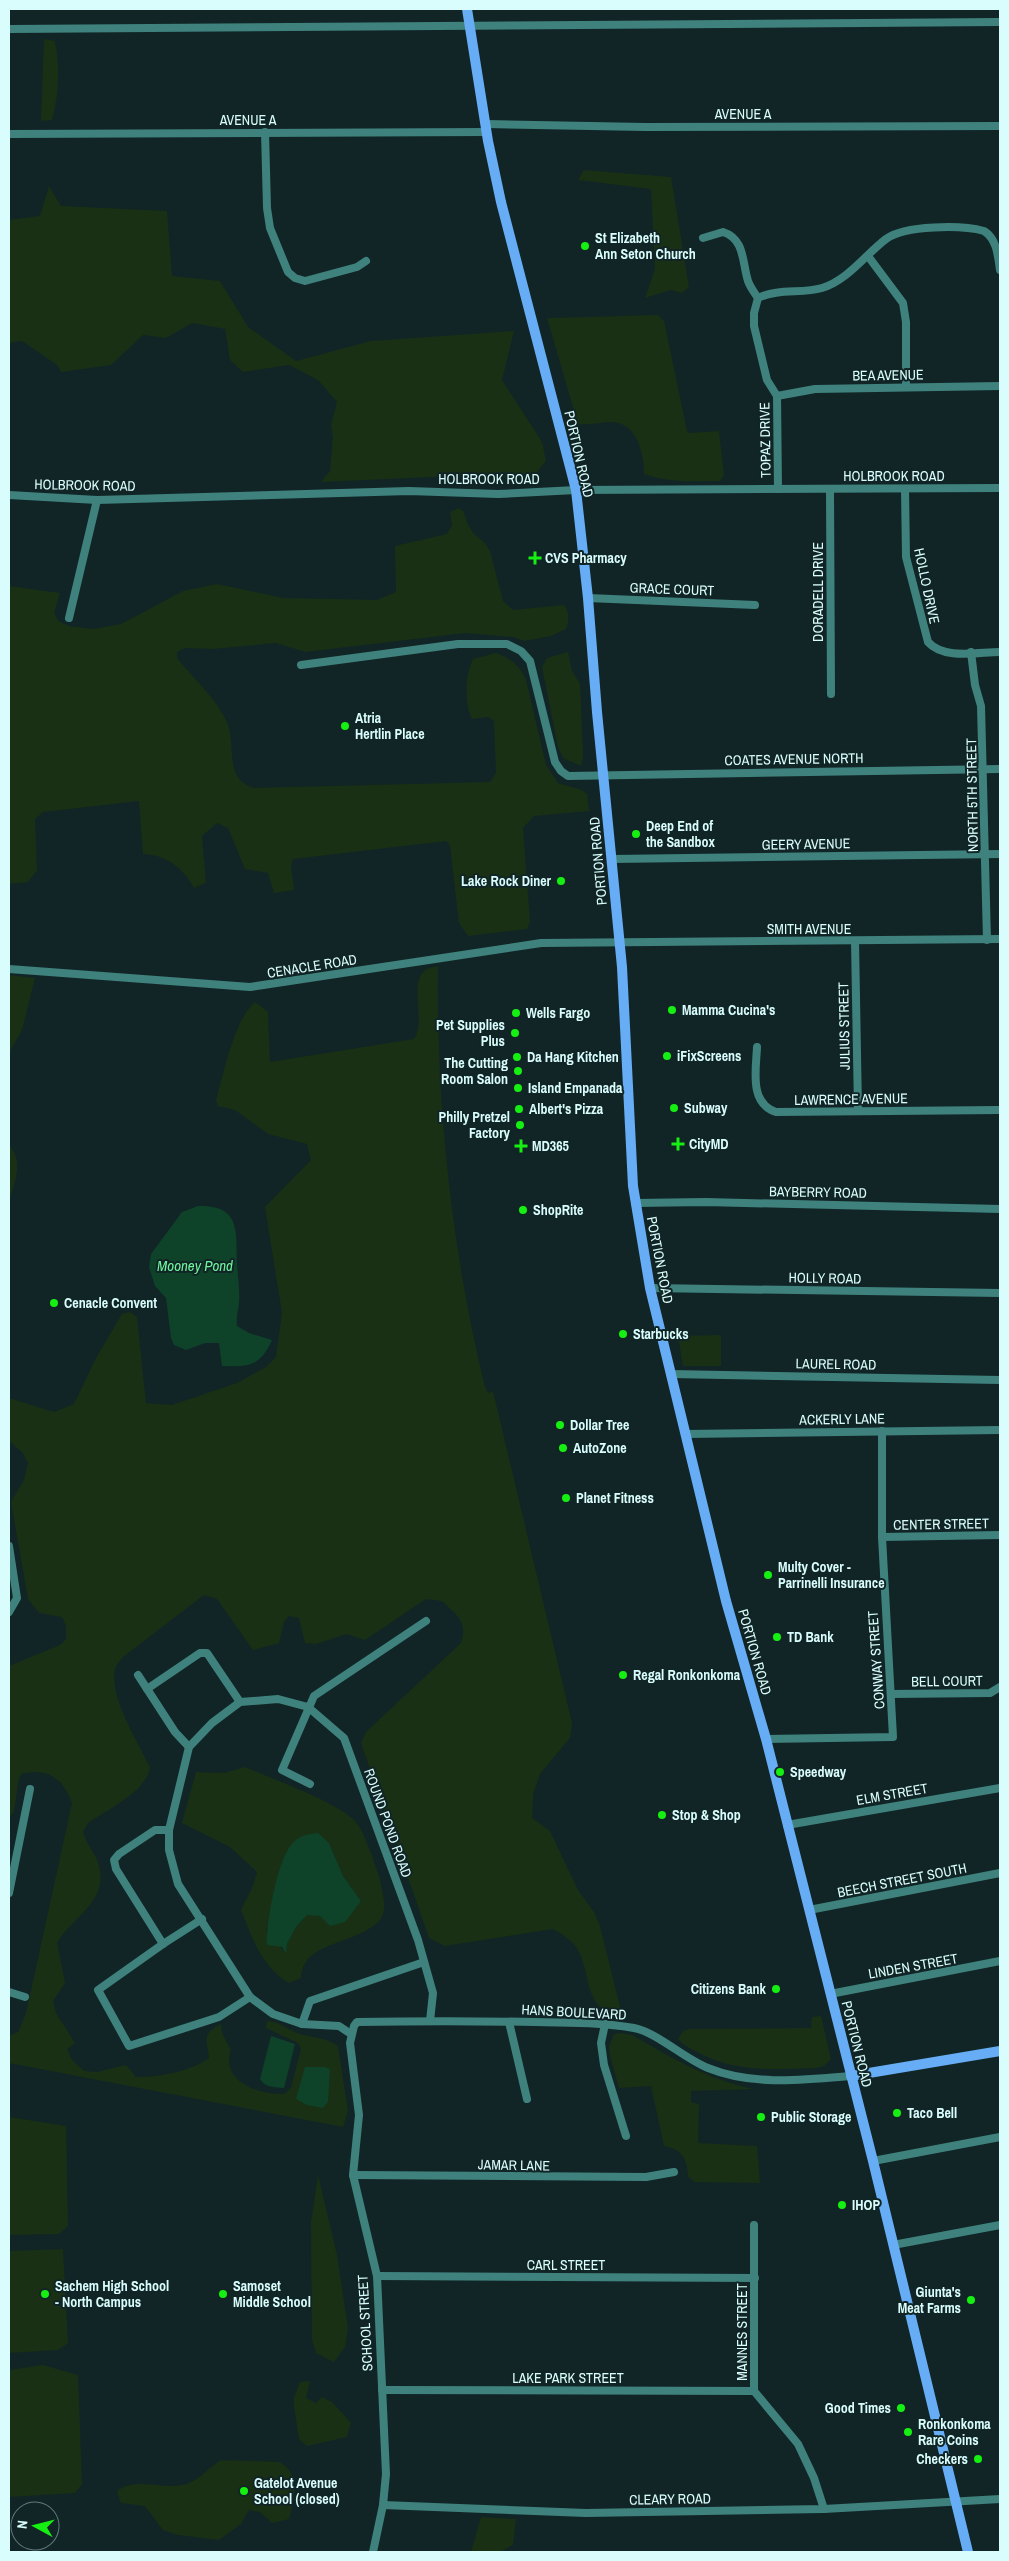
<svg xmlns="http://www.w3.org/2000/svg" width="1009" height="2561" viewBox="0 0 1009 2561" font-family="'Archivo Narrow',sans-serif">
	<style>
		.green { fill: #193015; fill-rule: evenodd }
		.water { fill: #0e4229 }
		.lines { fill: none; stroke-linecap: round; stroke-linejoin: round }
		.minor { stroke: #3f827d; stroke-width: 8 }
		.major { stroke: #67adf5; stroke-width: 10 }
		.poi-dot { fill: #16ef12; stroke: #112526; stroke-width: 2 }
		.labels { text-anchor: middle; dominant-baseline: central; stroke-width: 4; stroke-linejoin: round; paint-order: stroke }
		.street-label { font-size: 14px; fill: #d9fcfc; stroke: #112526 }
		.poi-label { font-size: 14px; font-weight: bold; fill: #d9fcfc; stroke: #112526; text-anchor: start }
		.water-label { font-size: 15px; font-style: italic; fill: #6ef59d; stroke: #112526 }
	</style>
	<rect width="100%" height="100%" fill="#112526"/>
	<g class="green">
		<path d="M 44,39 L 55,41 C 60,69 59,93 52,120 L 41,121 Z"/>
		<path d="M 584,170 L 671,177 L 689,287 L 682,293 L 671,290 L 645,298 L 655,269 L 651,189 L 578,180 Z"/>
		<path d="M 49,186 L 61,206 L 167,211 L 172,276 L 220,281 L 248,327 L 296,361 L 371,341 L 514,331 L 502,380 L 542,442 L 546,461 L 532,478 L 455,476 L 321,482 L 330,471 L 333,437 L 331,425 L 337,402 L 318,380 L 289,365 L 243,372 L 230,360 L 225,329 L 192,323 L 166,338 L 143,335 L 111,365 L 61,372 L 57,365 L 22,341 L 9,343 L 9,220 L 40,216 Z"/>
		<path d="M 658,315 L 664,321 L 687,431 L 690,433 L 719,431 L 724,475 L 720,481 C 695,481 668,483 644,474 C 644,453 637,421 609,422 C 598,423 589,425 578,424 L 547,318 Z"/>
		<path d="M 459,508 L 464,512 L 467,523 L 474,534 L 485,543 L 490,551 L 503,601 L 513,610 L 564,605 C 570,613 569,621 566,629 L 551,636 L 525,641 L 513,637 L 465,633 L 305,652 L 276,643 L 213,649 L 185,648 L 177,652 L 177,658 C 193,678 216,698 227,722 C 237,748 223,778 254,788 L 490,782 L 496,773 L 494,721 L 488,717 L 472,719 C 464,703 465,674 473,659 L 496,653 C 511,658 520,666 526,680 L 546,765 L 558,783 L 582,790 L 587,794 L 589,811 L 534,816 L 523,828 L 530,922 L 527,929 L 468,936 L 459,923 L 450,846 L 446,841 L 293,859 L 291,866 L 294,890 L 274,893 L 268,873 L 245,869 L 228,828 L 217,823 L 202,836 L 206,883 L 194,888 C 183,868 167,855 143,854 L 139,801 L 43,812 L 35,819 L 37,870 L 28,882 L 9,884 L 9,586 L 60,593 L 54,613 L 58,621 L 69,626 L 94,629 L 121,624 L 183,591 L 217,584 L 283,598 L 377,600 L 396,592 L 395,546 L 447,534 L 452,525 L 450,512 Z"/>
		<path d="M 568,652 L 572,671 L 580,684 L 583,756 L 581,766 L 563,758 L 558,747 L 542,667 L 547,658 Z"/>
		<path d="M 438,966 C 436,1104 452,1253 485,1387 L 488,1393 L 493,1391 L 572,1723 L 570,1738 L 540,1774 L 533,1794 L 532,1818 L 550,1831 L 578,1890 L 594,1912 L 600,1926 L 621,2011 L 615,2016 C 584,2005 591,1976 579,1952 C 574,1941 563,1935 553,1929 L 445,1946 L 429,1938 L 361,1743 L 366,1732 L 461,1643 C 468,1621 457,1616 442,1601 L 426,1599 L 365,1640 L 347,1634 L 316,1644 L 305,1643 L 299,1618 L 289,1616 L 284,1622 L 279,1643 L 253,1650 L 217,1599 L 204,1595 L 123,1657 C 121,1660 116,1665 115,1669 C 109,1697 138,1742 150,1767 C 147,1791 107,1810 88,1823 L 83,1832 C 86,1843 93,1850 97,1860 C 113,1899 73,1916 57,1943 L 65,1983 L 53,2001 L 56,2013 L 75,2043 L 67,2049 L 72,2060 L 84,2071 L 97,2072 L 126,2065 L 136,2077 C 158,2077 190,2072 209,2058 C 207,2039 201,2034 221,2024 L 222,2033 L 231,2050 C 220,2082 260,2095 285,2094 L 291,2087 L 301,2049 L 298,2043 L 266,2028 L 267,2021 C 279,2021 288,2030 300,2034 C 314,2038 325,2037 338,2046 L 348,2111 L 343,2127 L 9,2063 L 9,2036 L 18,2032 L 26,2013 L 72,1803 C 63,1778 47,1767 21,1774 C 15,1788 18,1801 12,1815 L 9,1815 L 9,1666 L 60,1645 L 66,1639 L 66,1626 L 62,1617 L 39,1613 L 28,1599 L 11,1502 L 24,1480 L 28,1463 L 22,1452 L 9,1441 L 9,1398 L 54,1412 L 74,1404 L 96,1358 L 122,1314 L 130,1312 L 137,1317 L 146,1403 L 172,1405 L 237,1383 L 266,1367 L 276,1357 L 282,1313 L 265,1207 L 311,1160 L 307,1144 L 268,1134 L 235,1110 L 218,1106 L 216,1100 C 224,1073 234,1020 255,1002 L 268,1012 L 270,1062 L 414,1039 C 426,1021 409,985 424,971 C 427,968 434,967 438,966 Z"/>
		<path d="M 9,975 L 35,978 L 22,1030 L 9,1053 Z"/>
		<path d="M 9,1145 C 24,1161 15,1182 9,1201 Z"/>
		<path d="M 721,1335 L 721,1366 L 683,1366 L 678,1336 Z"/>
		<path d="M 245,1767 C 272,1779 337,1802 355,1821 C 364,1830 378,1871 381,1884 C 383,1896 388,1911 379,1921 C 355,1946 303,1940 301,1978 L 289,1983 C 262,1967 252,1938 241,1910 L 253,1886 L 257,1872 L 230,1847 L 182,1823 L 196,1772 L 224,1773 ZM 329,1843 L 343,1876 L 361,1901 L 320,1915 L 307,1915 L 296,1927 L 287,1944 L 285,1953 L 266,1929 Z"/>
		<path d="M 821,2016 L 831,2059 L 824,2066 L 817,2068 C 778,2069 740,2073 703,2055 C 694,2050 685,2047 678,2039 L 683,2031 L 690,2029 L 811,2028 L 812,2017 Z"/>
		<path d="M 620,2033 L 632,2035 C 672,2058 707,2079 753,2089 L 691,2091 L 691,2102 L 699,2104 L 698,2143 L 757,2146 L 760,2183 L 695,2182 L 688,2177 C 687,2159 683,2150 664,2146 L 651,2086 L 619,2088 L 610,2056 L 609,2046 L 614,2034 Z"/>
		<path d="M 9,2117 L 66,2126 L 68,2226 L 59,2234 L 9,2235 Z"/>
		<path d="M 318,2175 L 337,2255 L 348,2328 L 345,2347 L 334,2362 L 316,2353 L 312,2340 L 311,2223 Z"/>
		<path d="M 63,2249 L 68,2343 L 58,2350 L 9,2353 L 9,2251 Z"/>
		<path d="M 43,2365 L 78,2375 L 82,2484 L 75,2493 L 9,2497 L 9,2370 Z"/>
		<path d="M 310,2381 L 306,2398 L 316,2403 L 322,2397 L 332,2402 L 351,2423 L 347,2437 L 307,2446 L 299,2439 L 294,2407 L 294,2397 L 300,2382 Z"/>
		<path d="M 221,2460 L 280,2462 C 301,2475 295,2498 289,2519 L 272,2523 L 260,2512 L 249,2510 L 241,2524 L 219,2540 L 178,2535 L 163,2530 L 145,2506 L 121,2503 L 117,2491 C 139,2476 163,2491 186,2484 C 200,2480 209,2467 221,2460 Z"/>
		<path d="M 481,2517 L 516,2519 L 513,2545 L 500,2552 L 471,2552 Z"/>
	</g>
	<g class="water">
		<path d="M 198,1206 C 241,1205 236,1231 237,1264 C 238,1277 240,1291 239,1303 C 238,1312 236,1317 237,1326 L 249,1333 L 272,1340 C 260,1366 250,1367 222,1366 L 219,1343 L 205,1343 L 186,1350 L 174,1345 L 171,1338 L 166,1298 L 155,1286 L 149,1267 L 151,1254 L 182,1212 Z"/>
		<path d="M 318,1833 L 329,1843 L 343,1876 L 361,1901 L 345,1922 L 330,1926 L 320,1916 L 307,1915 L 296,1927 L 287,1944 L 286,1954 L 282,1947 L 267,1945 C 266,1923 277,1862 291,1845 C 298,1836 307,1834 318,1833 Z"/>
		<path d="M 271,2036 L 295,2044 L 284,2088 C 275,2087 265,2088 260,2079 Z"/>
		<path d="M 305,2067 L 324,2067 L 330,2069 L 328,2102 L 323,2108 L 307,2105 L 296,2099 Z"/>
	</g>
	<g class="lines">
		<g class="minor">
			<path d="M 9,29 L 1000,22"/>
			<path d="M 486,124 L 645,127 L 1000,126"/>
			<path d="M 265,132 L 267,208 L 270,228 L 288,272 L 295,278 L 305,281 L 357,267 L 366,261"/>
			<path d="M 9,134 L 487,132"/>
			<path d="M 703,238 L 723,232 C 745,239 742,262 748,281 C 750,287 754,292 758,298"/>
			<path d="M 868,256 L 903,303 L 906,322 L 906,387"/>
			<path d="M 777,396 L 815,389 L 1000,386"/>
			<path d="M 778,489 L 777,396 L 767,380 L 754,326 L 754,313 L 758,298 C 779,288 801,294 822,288 C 848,280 866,254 886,239 C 905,225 962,225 984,231 C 997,239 998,256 1000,270"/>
			<path d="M 830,489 L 831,694"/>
			<path d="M 905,489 L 906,557 L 928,642 C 944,660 978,652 1000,652"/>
			<path d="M 9,495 L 97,500 L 409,491 L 498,494 L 576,490 L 1000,488"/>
			<path d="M 588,598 L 755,605"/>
			<path d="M 69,618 L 97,500"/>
			<path d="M 971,652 L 975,685 L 981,706 L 987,940"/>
			<path d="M 301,665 L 458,644 L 507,644 L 521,651 L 530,661 L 555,762 L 561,771 L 568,776 L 1000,769"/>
			<path d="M 612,859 L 1000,854"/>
			<path d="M 855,941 L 858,1110"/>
			<path d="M 9,969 L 250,987 L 541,943 L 1000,939"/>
			<path d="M 757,1047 C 756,1070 749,1103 776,1112 L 1000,1110"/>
			<path d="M 635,1203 L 706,1202 L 1000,1209"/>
			<path d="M 650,1288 L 1000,1293"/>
			<path d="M 670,1374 L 1000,1380"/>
			<path d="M 685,1434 L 1000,1430"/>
			<path d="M 882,1537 L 1000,1535"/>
			<path d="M 9,1546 L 17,1598 L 9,1612"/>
			<path d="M 138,1675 L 175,1732 L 189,1747"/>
			<path d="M 147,1689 L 200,1653 L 207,1653 L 240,1702"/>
			<path d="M 892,1694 L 990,1693 L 1000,1687"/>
			<path d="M 766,1739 L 893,1737 L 882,1537 L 882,1431"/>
			<path d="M 310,1784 L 282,1770 L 314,1696 L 426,1621"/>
			<path d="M 787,1825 L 1000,1788"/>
			<path d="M 9,1893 L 30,1789"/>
			<path d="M 809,1910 L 1000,1873"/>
			<path d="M 202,1919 L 163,1944 L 98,1990 L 129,2046 L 219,2017 L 250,1997"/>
			<path d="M 163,1944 L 116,1869 L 114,1860 L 119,1854 L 155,1830 L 169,1830"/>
			<path d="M 9,1992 L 25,1997"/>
			<path d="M 830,1994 L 1000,1961"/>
			<path d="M 509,2022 L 527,2099"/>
			<path d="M 302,2024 L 310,2001 L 424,1962"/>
			<path d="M 605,2024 L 601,2043 L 604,2065 L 626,2136"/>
			<path d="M 351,2034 L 339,2026 L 302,2024 L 273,2014 L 250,1997 L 178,1884 L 169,1850 L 169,1830 L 189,1747 L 212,1723 L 240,1702 L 278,1699 L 308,1707 L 344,1738 L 418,1940 L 433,1993 L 430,2021"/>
			<path d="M 873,2161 L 1000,2137"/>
			<path d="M 353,2175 L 646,2177 L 674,2172"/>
			<path d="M 754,2225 L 754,2391 L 798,2444 L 814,2478 L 824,2509"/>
			<path d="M 893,2245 L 1000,2225"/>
			<path d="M 377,2276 L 755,2278"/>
			<path d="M 382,2390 L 754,2391"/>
			<path d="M 383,2505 L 586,2513 L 824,2509 L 1000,2499"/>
			<path d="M 373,2552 L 383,2505 L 386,2474 L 377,2276 L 353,2175 L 359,2115 L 350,2043 L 354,2026 L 357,2022 C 417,2021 476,2021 536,2022 C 569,2023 602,2022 634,2028 C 656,2032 685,2059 708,2068 C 752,2086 804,2080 851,2076"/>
		</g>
		<g class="major">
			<path d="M 467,9 L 488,141 L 501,202 L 576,490 L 588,598 L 597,712 L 622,967 L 633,1186 L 650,1288 L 726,1601 L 766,1739 L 873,2161 L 968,2552"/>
			<path d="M 851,2076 L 1000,2051"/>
		</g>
	</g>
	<g class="poi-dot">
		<circle cx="585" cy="246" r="5"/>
		<path d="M532.5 550.5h5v5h5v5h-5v5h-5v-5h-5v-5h5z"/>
		<circle cx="345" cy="726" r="5"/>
		<circle cx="636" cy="834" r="5"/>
		<circle cx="561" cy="881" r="5"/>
		<circle cx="672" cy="1010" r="5"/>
		<circle cx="516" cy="1013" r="5"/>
		<circle cx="515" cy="1033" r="5"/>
		<circle cx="667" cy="1056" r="5"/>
		<circle cx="517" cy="1057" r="5"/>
		<circle cx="518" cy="1071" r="5"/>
		<circle cx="518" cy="1088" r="5"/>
		<circle cx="674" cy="1108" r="5"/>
		<circle cx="519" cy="1109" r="5"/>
		<circle cx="520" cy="1125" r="5"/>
		<path d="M675.5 1136.5h5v5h5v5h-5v5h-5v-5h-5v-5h5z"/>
		<path d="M518.5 1138.5h5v5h5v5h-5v5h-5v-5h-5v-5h5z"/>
		<circle cx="523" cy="1210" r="5"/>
		<circle cx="54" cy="1303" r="5"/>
		<circle cx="623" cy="1334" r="5"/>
		<circle cx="560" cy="1425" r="5"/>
		<circle cx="563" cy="1448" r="5"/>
		<circle cx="566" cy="1498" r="5"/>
		<circle cx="768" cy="1575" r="5"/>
		<circle cx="777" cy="1637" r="5"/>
		<circle cx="623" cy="1675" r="5"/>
		<circle cx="780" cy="1772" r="5"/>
		<circle cx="662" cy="1815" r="5"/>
		<circle cx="776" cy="1989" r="5"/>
		<circle cx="897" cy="2113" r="5"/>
		<circle cx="761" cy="2117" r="5"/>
		<circle cx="842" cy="2205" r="5"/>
		<circle cx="45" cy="2294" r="5"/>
		<circle cx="223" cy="2294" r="5"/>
		<circle cx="971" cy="2300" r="5"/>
		<circle cx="901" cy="2408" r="5"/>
		<circle cx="908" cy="2432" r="5"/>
		<circle cx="978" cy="2459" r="5"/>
		<circle cx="244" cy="2491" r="5"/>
	</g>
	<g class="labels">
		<g class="street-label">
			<text x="743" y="114">AVENUE A</text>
			<text x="248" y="120">AVENUE A</text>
			<text transform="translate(888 375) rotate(-1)">BEA AVENUE</text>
			<text transform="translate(765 440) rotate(-91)">TOPAZ DRIVE</text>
			<text transform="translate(579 454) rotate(77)">PORTION ROAD</text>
			<text x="894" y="476">HOLBROOK ROAD</text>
			<text x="489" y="479">HOLBROOK ROAD</text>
			<text transform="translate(85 485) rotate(1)">HOLBROOK ROAD</text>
			<text transform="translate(927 586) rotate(78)">HOLLO DRIVE</text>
			<text transform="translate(672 589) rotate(2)">GRACE COURT</text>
			<text transform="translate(818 592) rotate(-90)">DORADELL DRIVE</text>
			<text transform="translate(794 759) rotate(-1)">COATES AVENUE NORTH</text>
			<text transform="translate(972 795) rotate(-91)">NORTH 5TH STREET</text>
			<text transform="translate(806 844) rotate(-1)">GEERY AVENUE</text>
			<text transform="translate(598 861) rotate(-95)">PORTION ROAD</text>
			<text x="809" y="929">SMITH AVENUE</text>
			<text transform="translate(312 966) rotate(-9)">CENACLE ROAD</text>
			<text transform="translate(844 1026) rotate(-91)">JULIUS STREET</text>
			<text transform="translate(851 1099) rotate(-1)">LAWRENCE AVENUE</text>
			<text transform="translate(818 1192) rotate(1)">BAYBERRY ROAD</text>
			<text transform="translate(660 1260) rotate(79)">PORTION ROAD</text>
			<text transform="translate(825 1278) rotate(1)">HOLLY ROAD</text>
			<text transform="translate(836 1364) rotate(1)">LAUREL ROAD</text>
			<text transform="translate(842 1419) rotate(-1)">ACKERLY LANE</text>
			<text transform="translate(941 1524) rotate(-1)">CENTER STREET</text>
			<text transform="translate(755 1652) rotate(74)">PORTION ROAD</text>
			<text transform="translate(876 1660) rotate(-94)">CONWAY STREET</text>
			<text transform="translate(947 1681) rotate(-1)">BELL COURT</text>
			<text transform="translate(892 1794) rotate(-10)">ELM STREET</text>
			<text transform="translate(388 1823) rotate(70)">ROUND POND ROAD</text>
			<text transform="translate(902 1880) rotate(-11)">BEECH STREET SOUTH</text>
			<text transform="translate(913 1966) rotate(-10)">LINDEN STREET</text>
			<text transform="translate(574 2012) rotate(3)">HANS BOULEVARD</text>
			<text transform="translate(857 2044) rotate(76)">PORTION ROAD</text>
			<text transform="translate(514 2165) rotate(1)">JAMAR LANE</text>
			<text x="566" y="2265">CARL STREET</text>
			<text transform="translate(365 2323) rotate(-93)">SCHOOL STREET</text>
			<text transform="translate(742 2332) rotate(-90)">MANNES STREET</text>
			<text x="568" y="2378">LAKE PARK STREET</text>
			<text transform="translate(670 2499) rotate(-1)">CLEARY ROAD</text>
		</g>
		<g class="poi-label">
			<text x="595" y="238">St Elizabeth<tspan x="595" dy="16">Ann Seton Church</tspan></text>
			<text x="545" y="558">CVS Pharmacy</text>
			<text x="355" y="718">Atria<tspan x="355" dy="16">Hertlin Place</tspan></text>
			<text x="646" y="826">Deep End of<tspan x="646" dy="16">the Sandbox</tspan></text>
			<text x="551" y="881" text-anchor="end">Lake Rock Diner</text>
			<text x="682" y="1010">Mamma Cucina's</text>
			<text x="526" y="1013">Wells Fargo</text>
			<text x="505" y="1025" text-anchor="end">Pet Supplies<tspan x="505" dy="16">Plus</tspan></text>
			<text x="677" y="1056">iFixScreens</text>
			<text x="527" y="1057">Da Hang Kitchen</text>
			<text x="508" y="1063" text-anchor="end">The Cutting<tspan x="508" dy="16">Room Salon</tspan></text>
			<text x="528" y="1088">Island Empanada</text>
			<text x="684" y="1108">Subway</text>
			<text x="529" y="1109">Albert's Pizza</text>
			<text x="510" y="1117" text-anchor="end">Philly Pretzel<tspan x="510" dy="16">Factory</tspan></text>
			<text x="689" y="1144">CityMD</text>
			<text x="532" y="1146">MD365</text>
			<text x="533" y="1210">ShopRite</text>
			<text x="64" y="1303">Cenacle Convent</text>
			<text x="633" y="1334">Starbucks</text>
			<text x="570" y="1425">Dollar Tree</text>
			<text x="573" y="1448">AutoZone</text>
			<text x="576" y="1498">Planet Fitness</text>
			<text x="778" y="1567">Multy Cover -<tspan x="778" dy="16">Parrinelli Insurance</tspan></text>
			<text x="787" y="1637">TD Bank</text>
			<text x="633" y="1675">Regal Ronkonkoma</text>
			<text x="790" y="1772">Speedway</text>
			<text x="672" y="1815">Stop &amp; Shop</text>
			<text x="766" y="1989" text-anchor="end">Citizens Bank</text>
			<text x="907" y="2113">Taco Bell</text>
			<text x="771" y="2117">Public Storage</text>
			<text x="852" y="2205">IHOP</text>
			<text x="55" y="2286">Sachem High School<tspan x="55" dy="16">- North Campus</tspan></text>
			<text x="233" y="2286">Samoset<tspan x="233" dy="16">Middle School</tspan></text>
			<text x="961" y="2292" text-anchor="end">Giunta's<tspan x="961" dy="16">Meat Farms</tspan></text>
			<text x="891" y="2408" text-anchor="end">Good Times</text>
			<text x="918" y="2424">Ronkonkoma<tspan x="918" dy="16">Rare Coins</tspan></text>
			<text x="968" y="2459" text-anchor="end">Checkers</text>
			<text x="254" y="2483">Gatelot Avenue<tspan x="254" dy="16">School (closed)</tspan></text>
		</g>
		<g class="water-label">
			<text x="195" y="1265">Mooney Pond</text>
		</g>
	</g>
	<rect width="1009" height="2561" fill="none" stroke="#d9fcfc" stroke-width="20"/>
	<g transform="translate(35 2526) rotate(277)"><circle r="24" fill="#112526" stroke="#617b7c"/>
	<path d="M0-4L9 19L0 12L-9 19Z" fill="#16ef12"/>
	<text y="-8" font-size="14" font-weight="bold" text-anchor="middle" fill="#d9fcfc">N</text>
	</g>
</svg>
